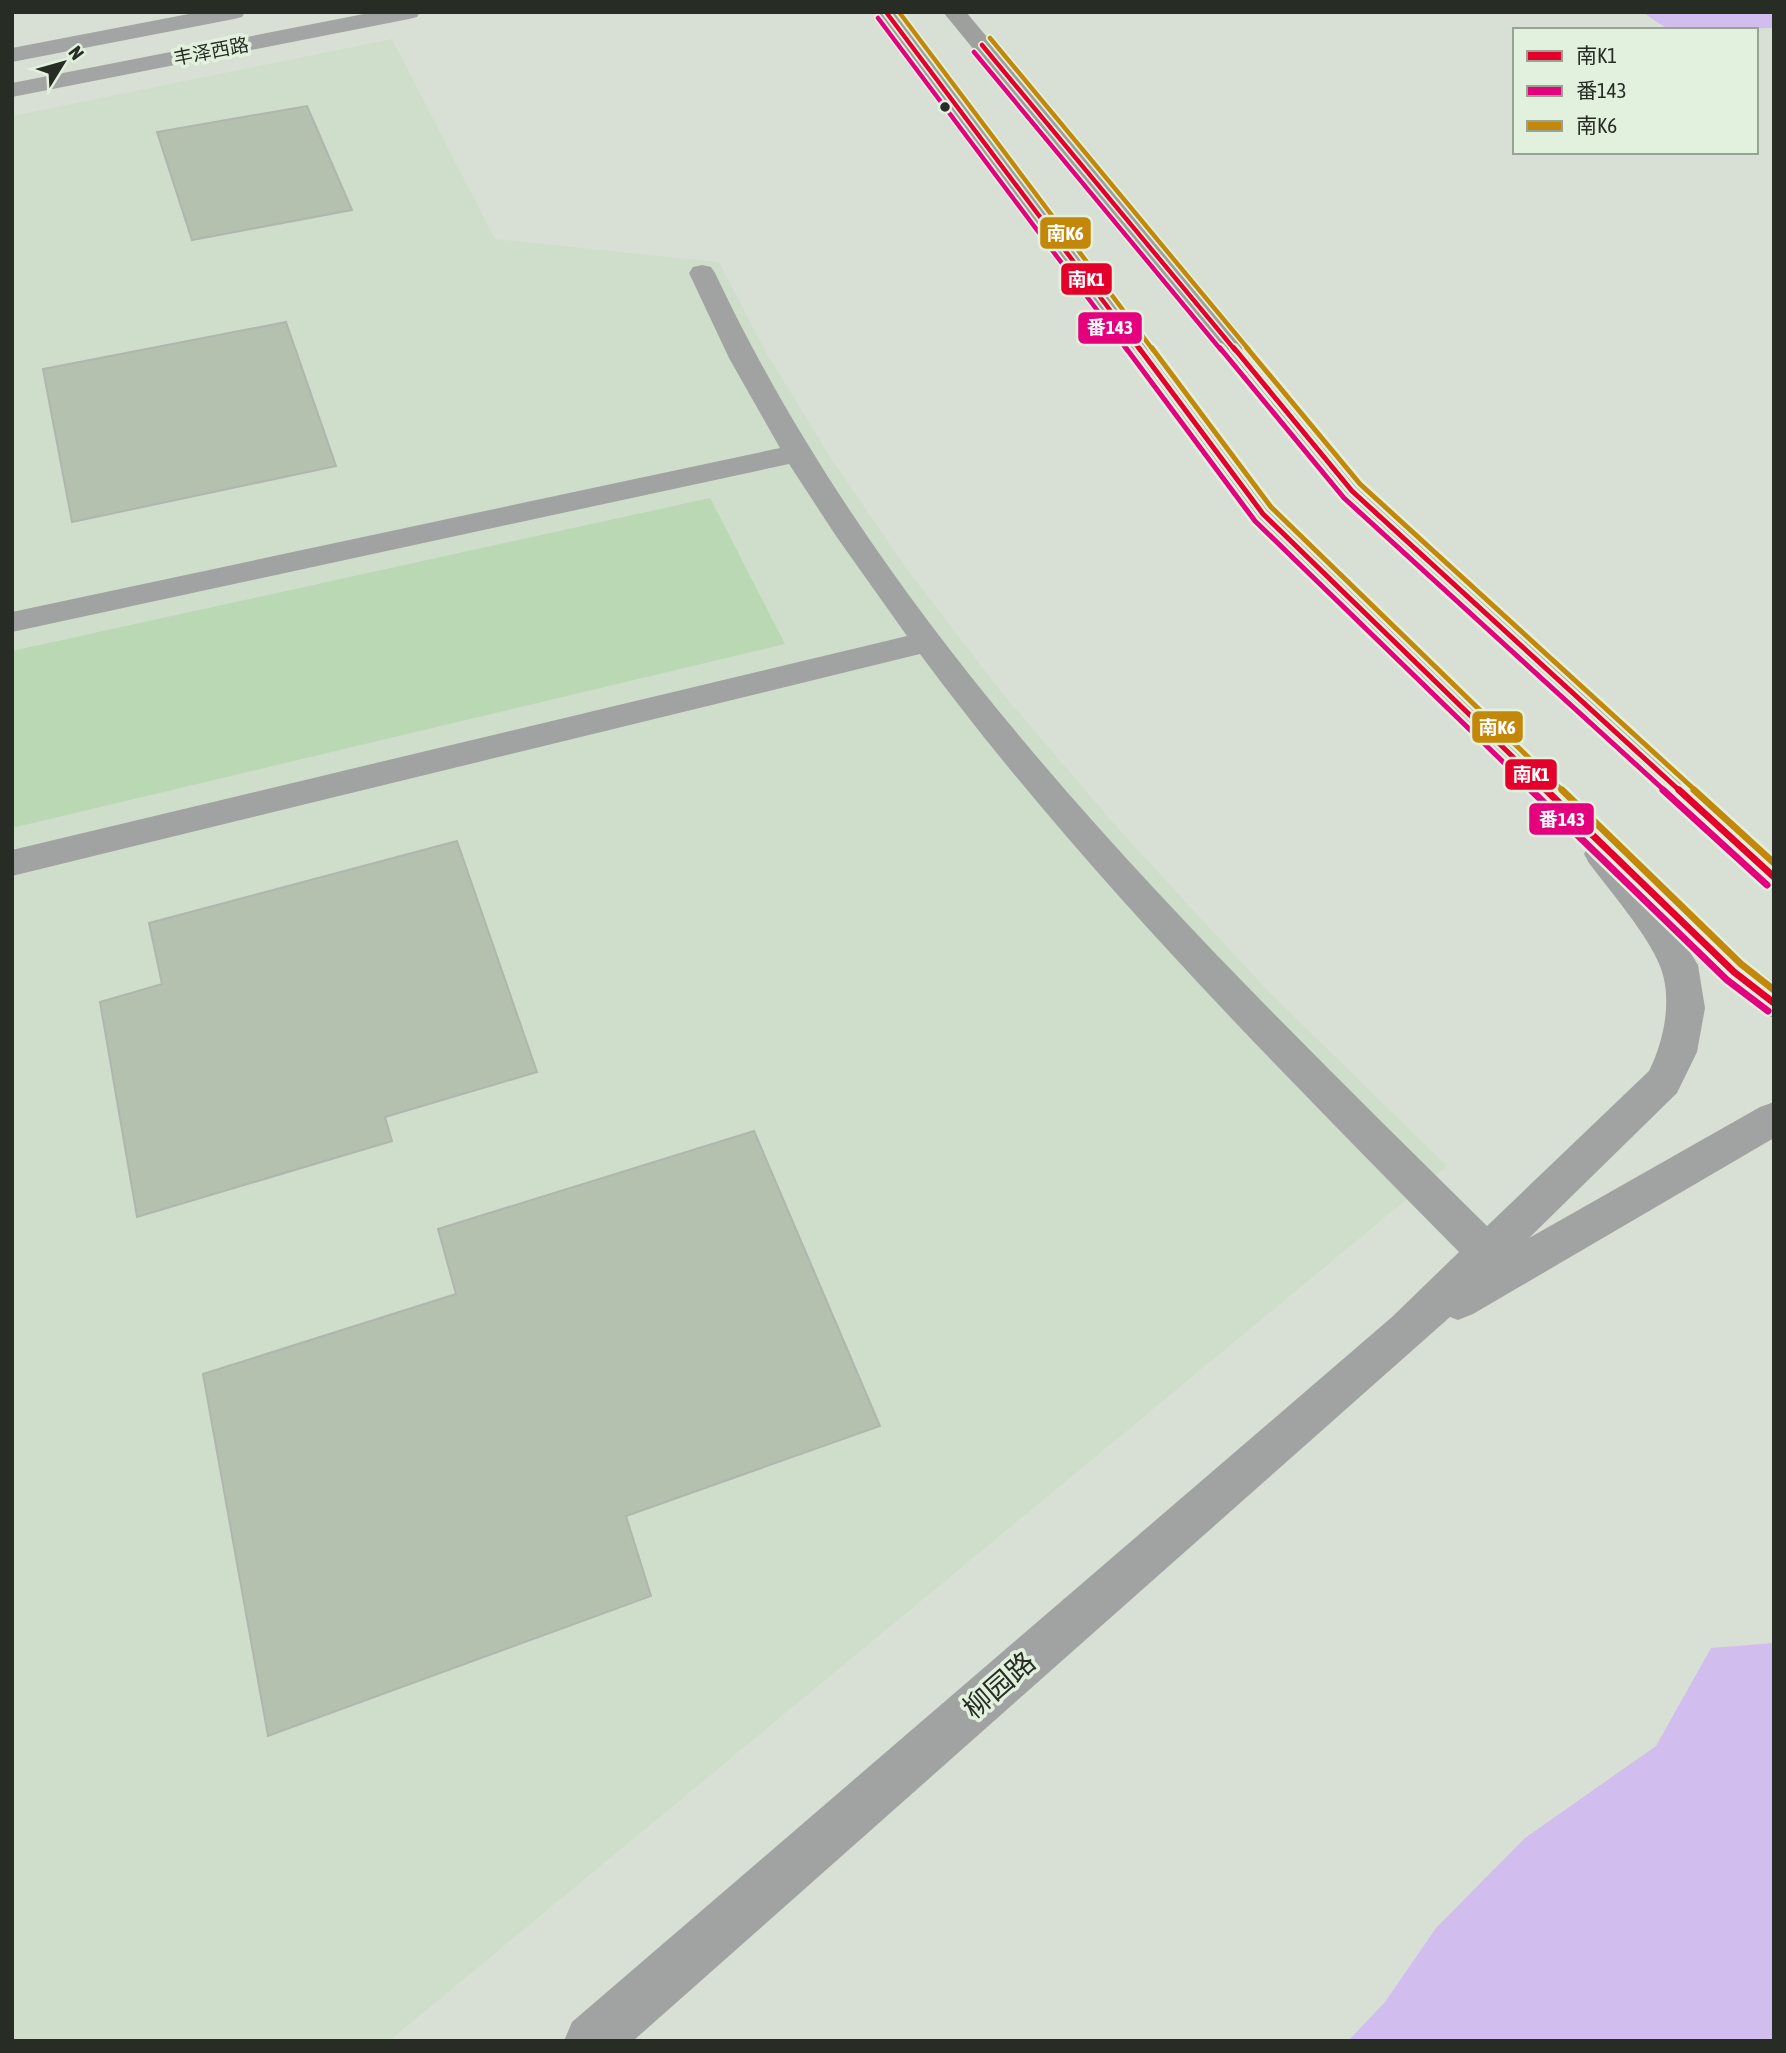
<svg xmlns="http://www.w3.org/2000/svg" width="1786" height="2053" viewBox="0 0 1786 2053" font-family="'Asap Condensed','Noto Sans SC',sans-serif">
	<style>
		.built { fill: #cfdecb }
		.green { fill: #bad8b3 }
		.water { fill: #d1bdee }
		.building { fill: #b3c1ae; stroke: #b0b6ae; stroke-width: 2 }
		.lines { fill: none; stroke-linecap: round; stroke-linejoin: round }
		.minor { fill: #a1a3a2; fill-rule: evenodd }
		.major { fill: #a2a5a3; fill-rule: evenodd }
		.highway { fill: #9ea09e; fill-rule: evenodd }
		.bus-1-far2-casing { stroke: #e2f1de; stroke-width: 8 }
		.bus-1-far1-casing { stroke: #e2f1de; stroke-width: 10 }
		.bus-1-casing { stroke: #e2f1de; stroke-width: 12 }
		.bus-2-far2-casing { stroke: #e2f1de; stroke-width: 8 }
		.bus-2-far1-casing { stroke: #e2f1de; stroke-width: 10 }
		.bus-2-casing { stroke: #e2f1de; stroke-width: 12 }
		.bus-3-far2-casing { stroke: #e2f1de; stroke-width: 8 }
		.bus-3-far1-casing { stroke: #e2f1de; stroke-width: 10 }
		.bus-3-casing { stroke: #e2f1de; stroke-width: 12 }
		.bus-1-far2 { stroke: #e4002b; stroke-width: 4.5 }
		.bus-1-far1 { stroke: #e4002b; stroke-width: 5 }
		.bus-1 { stroke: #e4002b; stroke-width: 7 }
		.bus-2-far2 { stroke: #e5007d; stroke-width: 4.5 }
		.bus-2-far1 { stroke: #e5007d; stroke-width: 5 }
		.bus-2 { stroke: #e5007d; stroke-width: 7 }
		.bus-3-far2 { stroke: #c38809; stroke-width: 4.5 }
		.bus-3-far1 { stroke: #c38809; stroke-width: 5 }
		.bus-3 { stroke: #c38809; stroke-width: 7 }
		.bus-dot { fill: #272d25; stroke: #e2f1de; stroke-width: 2.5 }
		.labels { text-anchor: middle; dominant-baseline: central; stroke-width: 7; stroke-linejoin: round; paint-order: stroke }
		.far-street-label { font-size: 19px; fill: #272d25; stroke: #e2f1de }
		.near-street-label { font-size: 28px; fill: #272d25; stroke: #e2f1de }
		.line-badge { stroke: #e2f1de; stroke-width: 2.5 }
		.badge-label { font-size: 19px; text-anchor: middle; font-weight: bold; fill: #fff }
	</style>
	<rect width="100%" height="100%" fill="#d8e0d5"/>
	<path class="built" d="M 392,39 L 495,239 L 719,262 L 767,354 L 829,455 L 906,568 L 1003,694 L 1123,834 L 1268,991 L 1447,1166 L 389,2041 L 12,2041 L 12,116 Z"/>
	<path class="green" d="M 710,498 L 785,644 L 12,828 L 12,651 Z"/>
	<g class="water">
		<path d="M 1643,12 L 1774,12 L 1774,28 C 1751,27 1683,36 1667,28 C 1659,24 1650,17 1643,12 Z"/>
		<path d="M 1774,1643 L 1774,2041 L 1348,2041 L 1385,2002 L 1436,1928 L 1525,1838 L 1656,1746 L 1711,1648 Z"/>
	</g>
	<g class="building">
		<path d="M 307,106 L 352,210 L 192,240 L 157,132 Z"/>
		<path d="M 286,322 L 336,466 L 72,522 L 43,369 Z"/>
		<path d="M 457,841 L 537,1072 L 385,1117 L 392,1141 L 137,1217 L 100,1002 L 162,984 L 149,923 Z"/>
		<path d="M 754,1131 L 880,1426 L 626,1516 L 651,1596 L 268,1736 L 203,1374 L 456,1294 L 438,1229 Z"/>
	</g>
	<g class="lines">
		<path class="minor" d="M 702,265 L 711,267 L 715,273 C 891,646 1197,939 1487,1226 L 1649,1071 C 1664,1041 1673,999 1660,966 C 1648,935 1610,891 1589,863 L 1584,854 L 1589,845 L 1602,841 L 1615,845 L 1659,902 L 1698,965 L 1705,1008 L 1697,1052 L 1677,1093 L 1529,1238 L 1760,1107 L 1774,1102 L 1774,1138 L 1473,1314 L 1458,1320 L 1450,1317 L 633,2041 L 564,2041 L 572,2022 L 1392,1317 L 1459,1252 C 1271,1061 1080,870 920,654 L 12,876 L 12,850 L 907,636 L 836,536 L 789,464 L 12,632 L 12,612 L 780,448 L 729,358 L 689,273 L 693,267 Z"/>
		<g class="major">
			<path d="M 199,12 L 245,12 L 242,17 L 234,19 L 12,62 L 12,48 Z"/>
			<path d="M 374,12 L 420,12 L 417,17 L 409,19 L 12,97 L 12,83 Z"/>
		</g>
		<g class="highway">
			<path d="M 875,12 L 897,12 L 1274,508 L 1747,962 L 1774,982 L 1774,1018 L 1761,1013 L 1721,982 L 1252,520 Z"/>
			<path d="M 943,12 L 966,12 L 1363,485 L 1774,856 L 1774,890 L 1761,886 L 1341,497 Z"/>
		</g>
		<g class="bus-1-far2-casing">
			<g id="bus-1-far2">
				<path d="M 886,12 L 1140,350"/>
				<path d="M 982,45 L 1235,350"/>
			</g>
		</g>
		<g class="bus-1-far1-casing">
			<g id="bus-1-far1">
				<path d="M 1139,348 L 1263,514 L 1548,791"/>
				<path d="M 1234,348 L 1352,491 L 1680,791"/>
			</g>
		</g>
		<g class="bus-1-casing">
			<g id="bus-1">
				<path d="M 1546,790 L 1734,972 L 1774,1003"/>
				<path d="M 1679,790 L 1774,877"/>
			</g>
		</g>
		<g class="bus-2-far2-casing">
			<g id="bus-2-far2">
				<path d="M 878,18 L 1127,350"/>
				<path d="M 974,52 L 1221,350"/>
			</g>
		</g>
		<g class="bus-2-far1-casing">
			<g id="bus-2-far1">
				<path d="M 1126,348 L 1255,521 L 1533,791"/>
				<path d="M 1220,348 L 1344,498 L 1665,791"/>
			</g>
		</g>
		<g class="bus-2-casing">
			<g id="bus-2">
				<path d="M 1531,790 L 1727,980 L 1768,1011"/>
				<path d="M 1663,790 L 1767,885"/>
			</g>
		</g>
		<g class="bus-3-far2-casing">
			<g id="bus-3-far2">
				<path d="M 899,12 L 1153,350"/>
				<path d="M 990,38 L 1249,350"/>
			</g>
		</g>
		<g class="bus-3-far1-casing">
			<g id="bus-3-far1">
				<path d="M 1152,348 L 1271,507 L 1563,791"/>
				<path d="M 1247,348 L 1360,484 L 1696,791"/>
			</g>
		</g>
		<g class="bus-3-casing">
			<g id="bus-3">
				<path d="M 1562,790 L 1741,964 L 1774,990"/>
				<path d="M 1694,790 L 1774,863"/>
			</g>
		</g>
		<use href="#bus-1-far2" class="bus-1-far2"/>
		<use href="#bus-1-far1" class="bus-1-far1"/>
		<use href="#bus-1" class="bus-1"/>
		<use href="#bus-2-far2" class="bus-2-far2"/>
		<use href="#bus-2-far1" class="bus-2-far1"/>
		<use href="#bus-2" class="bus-2"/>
		<use href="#bus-3-far2" class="bus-3-far2"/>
		<use href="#bus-3-far1" class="bus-3-far1"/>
		<use href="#bus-3" class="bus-3"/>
	</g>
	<circle class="bus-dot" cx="945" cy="107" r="6"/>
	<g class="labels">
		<g class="far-street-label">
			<text transform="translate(211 51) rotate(-11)">丰泽西路</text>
		</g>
		<g class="near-street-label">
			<text transform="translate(999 1685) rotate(-41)">柳园路</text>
		</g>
	</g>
	<g class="line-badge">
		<rect x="1039" y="216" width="53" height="34" rx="7" fill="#c38809"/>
		<rect x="1060" y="262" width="53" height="34" rx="7" fill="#e4002b"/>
		<rect x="1077" y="311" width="66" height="34" rx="7" fill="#e5007d"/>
		<rect x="1471" y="710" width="53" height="34" rx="7" fill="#c38809"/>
		<rect x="1504" y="758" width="54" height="33" rx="7" fill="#e4002b"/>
		<rect x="1528" y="802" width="67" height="34" rx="7" fill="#e5007d"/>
	</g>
	<g class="badge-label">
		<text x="1065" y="240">南K6</text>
		<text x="1086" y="286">南K1</text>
		<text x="1110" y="334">番143</text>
		<text x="1497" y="734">南K6</text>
		<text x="1531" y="781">南K1</text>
		<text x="1562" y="826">番143</text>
	</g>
	<rect width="1786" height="2053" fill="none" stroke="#272d25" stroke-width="28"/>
	<rect x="1513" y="28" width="245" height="126" fill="#e2f1de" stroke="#97a394" stroke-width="2"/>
	<rect x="1527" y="51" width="35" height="10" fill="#e4002b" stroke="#97a394" stroke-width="2"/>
	<text x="1576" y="63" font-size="21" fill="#272d25">南K1</text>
	<rect x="1527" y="86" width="35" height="10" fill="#e5007d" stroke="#97a394" stroke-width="2"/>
	<text x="1576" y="98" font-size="21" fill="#272d25">番143</text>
	<rect x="1527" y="121" width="35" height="10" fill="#c38809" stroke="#97a394" stroke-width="2"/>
	<text x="1576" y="133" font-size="21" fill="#272d25">南K6</text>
	<g transform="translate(63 63) rotate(53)" stroke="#e2f1de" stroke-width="5" paint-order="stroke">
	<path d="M0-5L12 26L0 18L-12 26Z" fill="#272d25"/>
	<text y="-10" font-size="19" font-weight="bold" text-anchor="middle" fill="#272d25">N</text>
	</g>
</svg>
